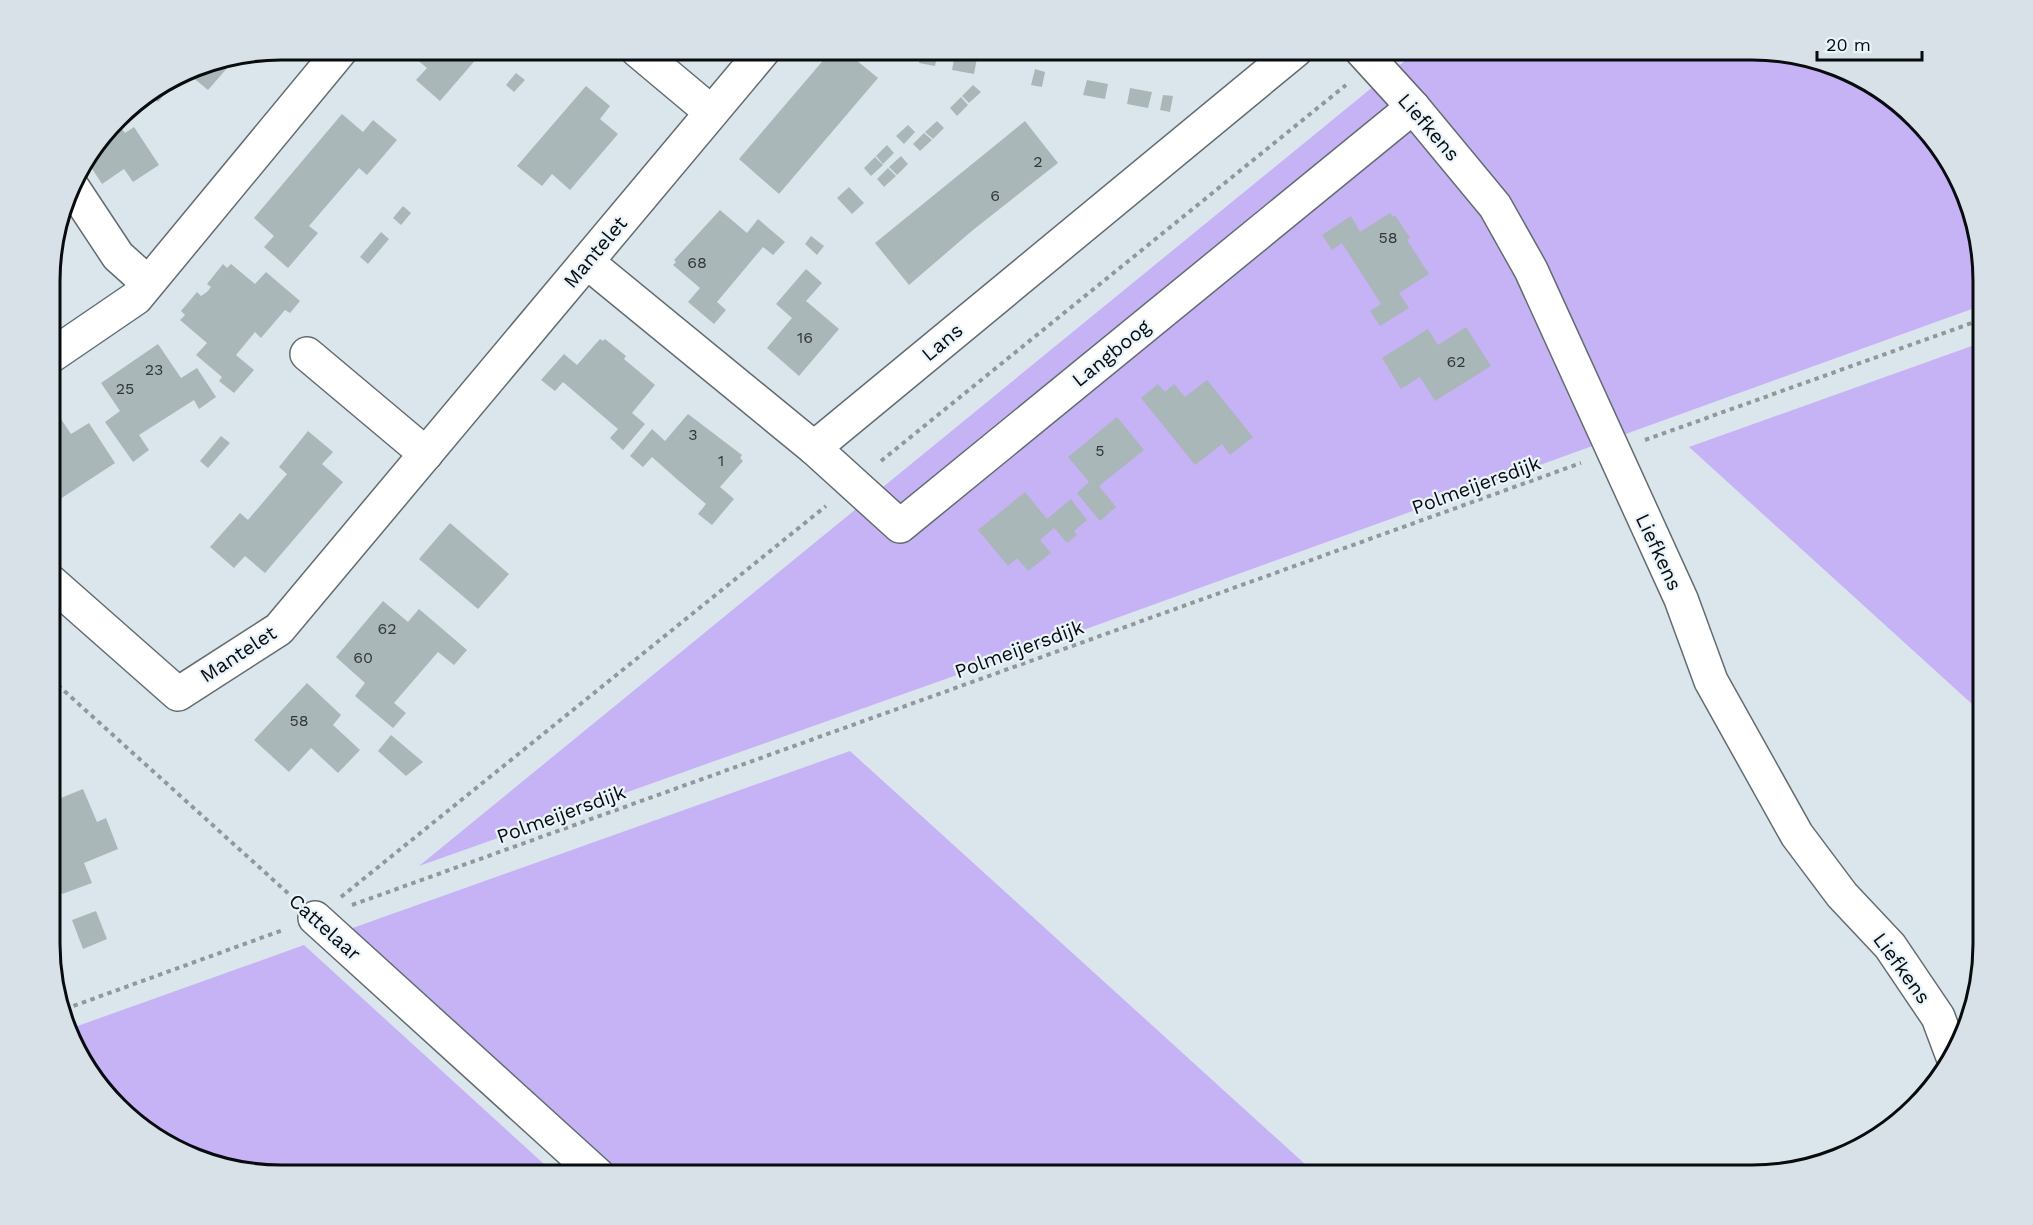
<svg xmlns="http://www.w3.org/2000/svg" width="2033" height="1225" viewBox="0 0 2033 1225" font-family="'Work Sans',sans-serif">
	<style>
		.green { fill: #c5b3f5 }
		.building { fill: #aab7b8 }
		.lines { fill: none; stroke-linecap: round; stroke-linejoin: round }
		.minor-casing { stroke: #636c71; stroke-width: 36 }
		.path { stroke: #90989c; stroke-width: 4; stroke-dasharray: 4.5 4.5; stroke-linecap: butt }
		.minor { stroke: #fff; stroke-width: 33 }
		.labels { text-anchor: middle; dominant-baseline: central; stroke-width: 4.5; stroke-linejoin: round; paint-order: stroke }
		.number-label { font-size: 16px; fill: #313738 }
		.street-label { font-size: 20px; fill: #090c0e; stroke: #e9f3fa }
		.rim { fill: none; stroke: #090c0e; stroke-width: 3 }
	</style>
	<rect width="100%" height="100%" fill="#dbe6ec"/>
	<g class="green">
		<path d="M 1418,50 L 1752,50 L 1812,57 L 1868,81 L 1915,117 L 1952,165 L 1983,266 L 1983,305 L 1050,642 L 419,866 Z"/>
		<path d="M 1983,342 L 1983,714 L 1689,447 Z"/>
		<path d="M 850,751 L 1317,1175 L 618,1175 L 347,930 Z"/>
		<path d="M 304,945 L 556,1175 L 281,1175 L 221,1168 L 165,1144 L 88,1072 L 72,1028 Z"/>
	</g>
	<g class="building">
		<path d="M 411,50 L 484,50 L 440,101 L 416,80 L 427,68 L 409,53 Z"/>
		<path d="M 832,50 L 844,50 L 878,78 L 779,194 L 739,159 Z"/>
		<path d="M 1181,50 L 1227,50 L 1225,60 Z"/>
		<path d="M 921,53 L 937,56 L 935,66 L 919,63 Z"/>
		<path d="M 955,54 L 977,58 L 974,74 L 952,70 Z"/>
		<path d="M 235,59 L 208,90 L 190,75 L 180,87 L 172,80 L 193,67 Z"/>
		<path d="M 1035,69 L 1045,72 L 1042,87 L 1031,85 Z"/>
		<path d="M 516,73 L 525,80 L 514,92 L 506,85 Z"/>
		<path d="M 1087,80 L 1108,84 L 1105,99 L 1083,95 Z"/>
		<path d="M 973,85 L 981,92 L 969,103 L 962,96 Z"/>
		<path d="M 586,86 L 610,106 L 600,119 L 618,134 L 570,190 L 552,174 L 542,186 L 517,166 Z"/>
		<path d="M 158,88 L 165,94 L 158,102 L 149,94 Z"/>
		<path d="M 1130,88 L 1152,92 L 1148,108 L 1127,104 Z"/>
		<path d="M 1163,95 L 1173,96 L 1170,112 L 1160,110 Z"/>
		<path d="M 961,97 L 968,105 L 957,116 L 950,108 Z"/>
		<path d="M 342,114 L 363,132 L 373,120 L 397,140 L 367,175 L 359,168 L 309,226 L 318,233 L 288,268 L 264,247 L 274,236 L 254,218 Z"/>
		<path d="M 937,121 L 944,128 L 933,139 L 925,132 Z"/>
		<path d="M 1025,121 L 1058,163 L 973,230 L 909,285 L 875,243 Z"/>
		<path d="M 117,122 L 125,133 L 134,127 L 159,165 L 133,182 L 124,169 L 102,184 L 87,161 Z"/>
		<path d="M 908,125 L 915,132 L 904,144 L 896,136 Z"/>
		<path d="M 924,133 L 932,140 L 920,151 L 913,144 Z"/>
		<path d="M 887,145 L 894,153 L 883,164 L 876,156 Z"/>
		<path d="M 901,156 L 908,164 L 897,175 L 889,167 Z"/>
		<path d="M 875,157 L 883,165 L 871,176 L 864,168 Z"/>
		<path d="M 888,168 L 896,176 L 884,187 L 877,179 Z"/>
		<path d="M 849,187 L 864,203 L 852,214 L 837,198 Z"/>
		<path d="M 403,206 L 411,213 L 401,225 L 393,218 Z"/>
		<path d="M 720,210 L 747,233 L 758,219 L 785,242 L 773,255 L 763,247 L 717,302 L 726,310 L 714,324 L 688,302 L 700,288 L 673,265 L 676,262 L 674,260 Z"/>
		<path d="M 1390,213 L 1393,217 L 1395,215 L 1410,238 L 1407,240 L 1429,274 L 1399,293 L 1409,308 L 1380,326 L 1370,311 L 1381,304 L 1342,243 L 1332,250 L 1322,235 L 1351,216 L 1360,232 Z"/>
		<path d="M 381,232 L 389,239 L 368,264 L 360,257 Z"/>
		<path d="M 811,236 L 824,246 L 817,255 L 805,244 Z"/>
		<path d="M 223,264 L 227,268 L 231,264 L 255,284 L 266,272 L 300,301 L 290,313 L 285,310 L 261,338 L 255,332 L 236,355 L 254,370 L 234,393 L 219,381 L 222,377 L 196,355 L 207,343 L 180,320 L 185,315 L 181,311 L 197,292 L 201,296 L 207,292 L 211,287 L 207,284 Z"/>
		<path d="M 806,269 L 822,283 L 806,301 L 839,329 L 799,376 L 767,348 L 792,318 L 776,304 Z"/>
		<path d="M 1466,327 L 1491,366 L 1435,401 L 1420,377 L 1401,389 L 1382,358 L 1428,329 L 1438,345 Z"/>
		<path d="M 600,339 L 603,341 L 605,339 L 626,356 L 624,359 L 655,385 L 632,413 L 645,424 L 623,450 L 610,438 L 618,429 L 563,382 L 555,391 L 541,380 L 564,354 L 577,365 Z"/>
		<path d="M 158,344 L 181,378 L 197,368 L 216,397 L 199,409 L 194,400 L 139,435 L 149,450 L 133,462 L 105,422 L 120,411 L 101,383 Z"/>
		<path d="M 1207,380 L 1253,437 L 1230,455 L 1222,444 L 1195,465 L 1141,398 L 1158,384 L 1165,392 L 1174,384 L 1185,397 Z"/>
		<path d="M 54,414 L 59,420 L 61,419 L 71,434 L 89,423 L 115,463 L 51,505 L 51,416 Z"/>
		<path d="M 688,414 L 742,455 L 740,458 L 743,461 L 720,487 L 734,499 L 712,525 L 698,514 L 706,504 L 679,481 L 652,457 L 643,467 L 630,456 L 652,429 L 665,441 Z"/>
		<path d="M 1117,417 L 1144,450 L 1099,486 L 1116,507 L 1100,521 L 1077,493 L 1089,482 L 1068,457 Z"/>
		<path d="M 308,431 L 333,452 L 322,464 L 343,482 L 265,573 L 245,556 L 234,568 L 210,547 L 240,513 L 248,520 L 287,474 L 279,467 Z"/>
		<path d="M 221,436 L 230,443 L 208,468 L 200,461 Z"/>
		<path d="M 1025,492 L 1047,519 L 1071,499 L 1087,520 L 1074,531 L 1077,535 L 1067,543 L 1054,528 L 1040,540 L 1051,553 L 1028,571 L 1017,558 L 1008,566 L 978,530 Z"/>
		<path d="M 450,523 L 509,574 L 478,609 L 419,559 Z"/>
		<path d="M 383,601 L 408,622 L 419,609 L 467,650 L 454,665 L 438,652 L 394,703 L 406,713 L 393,728 L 355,696 L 365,683 L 336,657 Z"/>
		<path d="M 307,683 L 341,715 L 333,725 L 360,750 L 338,773 L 311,748 L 289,772 L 254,740 Z"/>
		<path d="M 391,735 L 423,762 L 406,776 L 378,751 Z"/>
		<path d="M 83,789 L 97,822 L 106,818 L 118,849 L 84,863 L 92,883 L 62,894 L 51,868 L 51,835 L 57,833 L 51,818 L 51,802 Z"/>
		<path d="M 96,911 L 107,939 L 83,949 L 72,920 Z"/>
	</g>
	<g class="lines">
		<g class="minor-casing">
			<g id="minor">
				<path d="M 637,50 L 711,112"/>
				<path d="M 1361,50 L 1413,107 L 1495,206 L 1531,270 L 1681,599 L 1711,681 L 1797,835 L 1842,895 L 1890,946 L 1938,1017 L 1953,1057"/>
				<path d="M 71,185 L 118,256 L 148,283"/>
				<path d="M 587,262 L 814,448 L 1296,50"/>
				<path d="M 307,354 L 426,454"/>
				<path d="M 51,356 L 136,298 L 341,50"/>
				<path d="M 814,448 L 900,526 L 1413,107"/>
				<path d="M 51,582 L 178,694 L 279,629 L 764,50"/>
				<path d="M 315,918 L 598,1175"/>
			</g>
		</g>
		<g class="path">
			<path d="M 1645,440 L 1983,319"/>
			<path d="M 881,461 L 1346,85"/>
			<path d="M 51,679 L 290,895"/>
			<path d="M 341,897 L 826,506"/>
			<path d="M 352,905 L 1581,463"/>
			<path d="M 65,1009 L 283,930"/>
		</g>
		<use href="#minor" class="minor"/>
	</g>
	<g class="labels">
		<g class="number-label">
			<text x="1038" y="161">2</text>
			<text x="995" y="195">6</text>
			<text x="1388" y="237">58</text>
			<text x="697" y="262">68</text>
			<text x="805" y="337">16</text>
			<text x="1456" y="361">62</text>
			<text x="154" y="369">23</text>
			<text x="125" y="388">25</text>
			<text x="693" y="434">3</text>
			<text x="1100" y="450">5</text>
			<text x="721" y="460">1</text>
			<text x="387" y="628">62</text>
			<text x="363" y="657">60</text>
			<text x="299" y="720">58</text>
		</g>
		<g class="street-label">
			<text transform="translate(1429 127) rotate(49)">Liefkens</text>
			<text transform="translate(595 252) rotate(-50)">Mantelet</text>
			<text transform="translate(942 342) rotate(-40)">Lans</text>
			<text transform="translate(1111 353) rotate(-39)">Langboog</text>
			<text transform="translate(1476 485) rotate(-20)">Polmeijersdijk</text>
			<text transform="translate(1659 552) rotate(65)">Liefkens</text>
			<text transform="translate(1019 649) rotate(-20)">Polmeijersdijk</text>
			<text transform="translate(238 654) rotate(-33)">Mantelet</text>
			<text transform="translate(561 814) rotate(-20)">Polmeijersdijk</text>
			<text transform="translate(325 927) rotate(42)">Cattelaar</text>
			<text transform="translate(1902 968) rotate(54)">Liefkens</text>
		</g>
	</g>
	<path d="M0 0H2033V1225H0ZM281 60H1752A221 221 0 0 1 1973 281V944A221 221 0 0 1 1752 1165H281A221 221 0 0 1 60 944V281A221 221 0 0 1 281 60Z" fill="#d7e1e7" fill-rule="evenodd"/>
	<path class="rim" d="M281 60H1752A221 221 0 0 1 1973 281V944A221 221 0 0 1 1752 1165H281A221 221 0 0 1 60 944V281A221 221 0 0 1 281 60Z"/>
	<path d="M1817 51v9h105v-9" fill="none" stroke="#090c0e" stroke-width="3"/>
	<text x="1826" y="51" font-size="18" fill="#090c0e" stroke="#e9f3fa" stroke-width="4.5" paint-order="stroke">20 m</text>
</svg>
